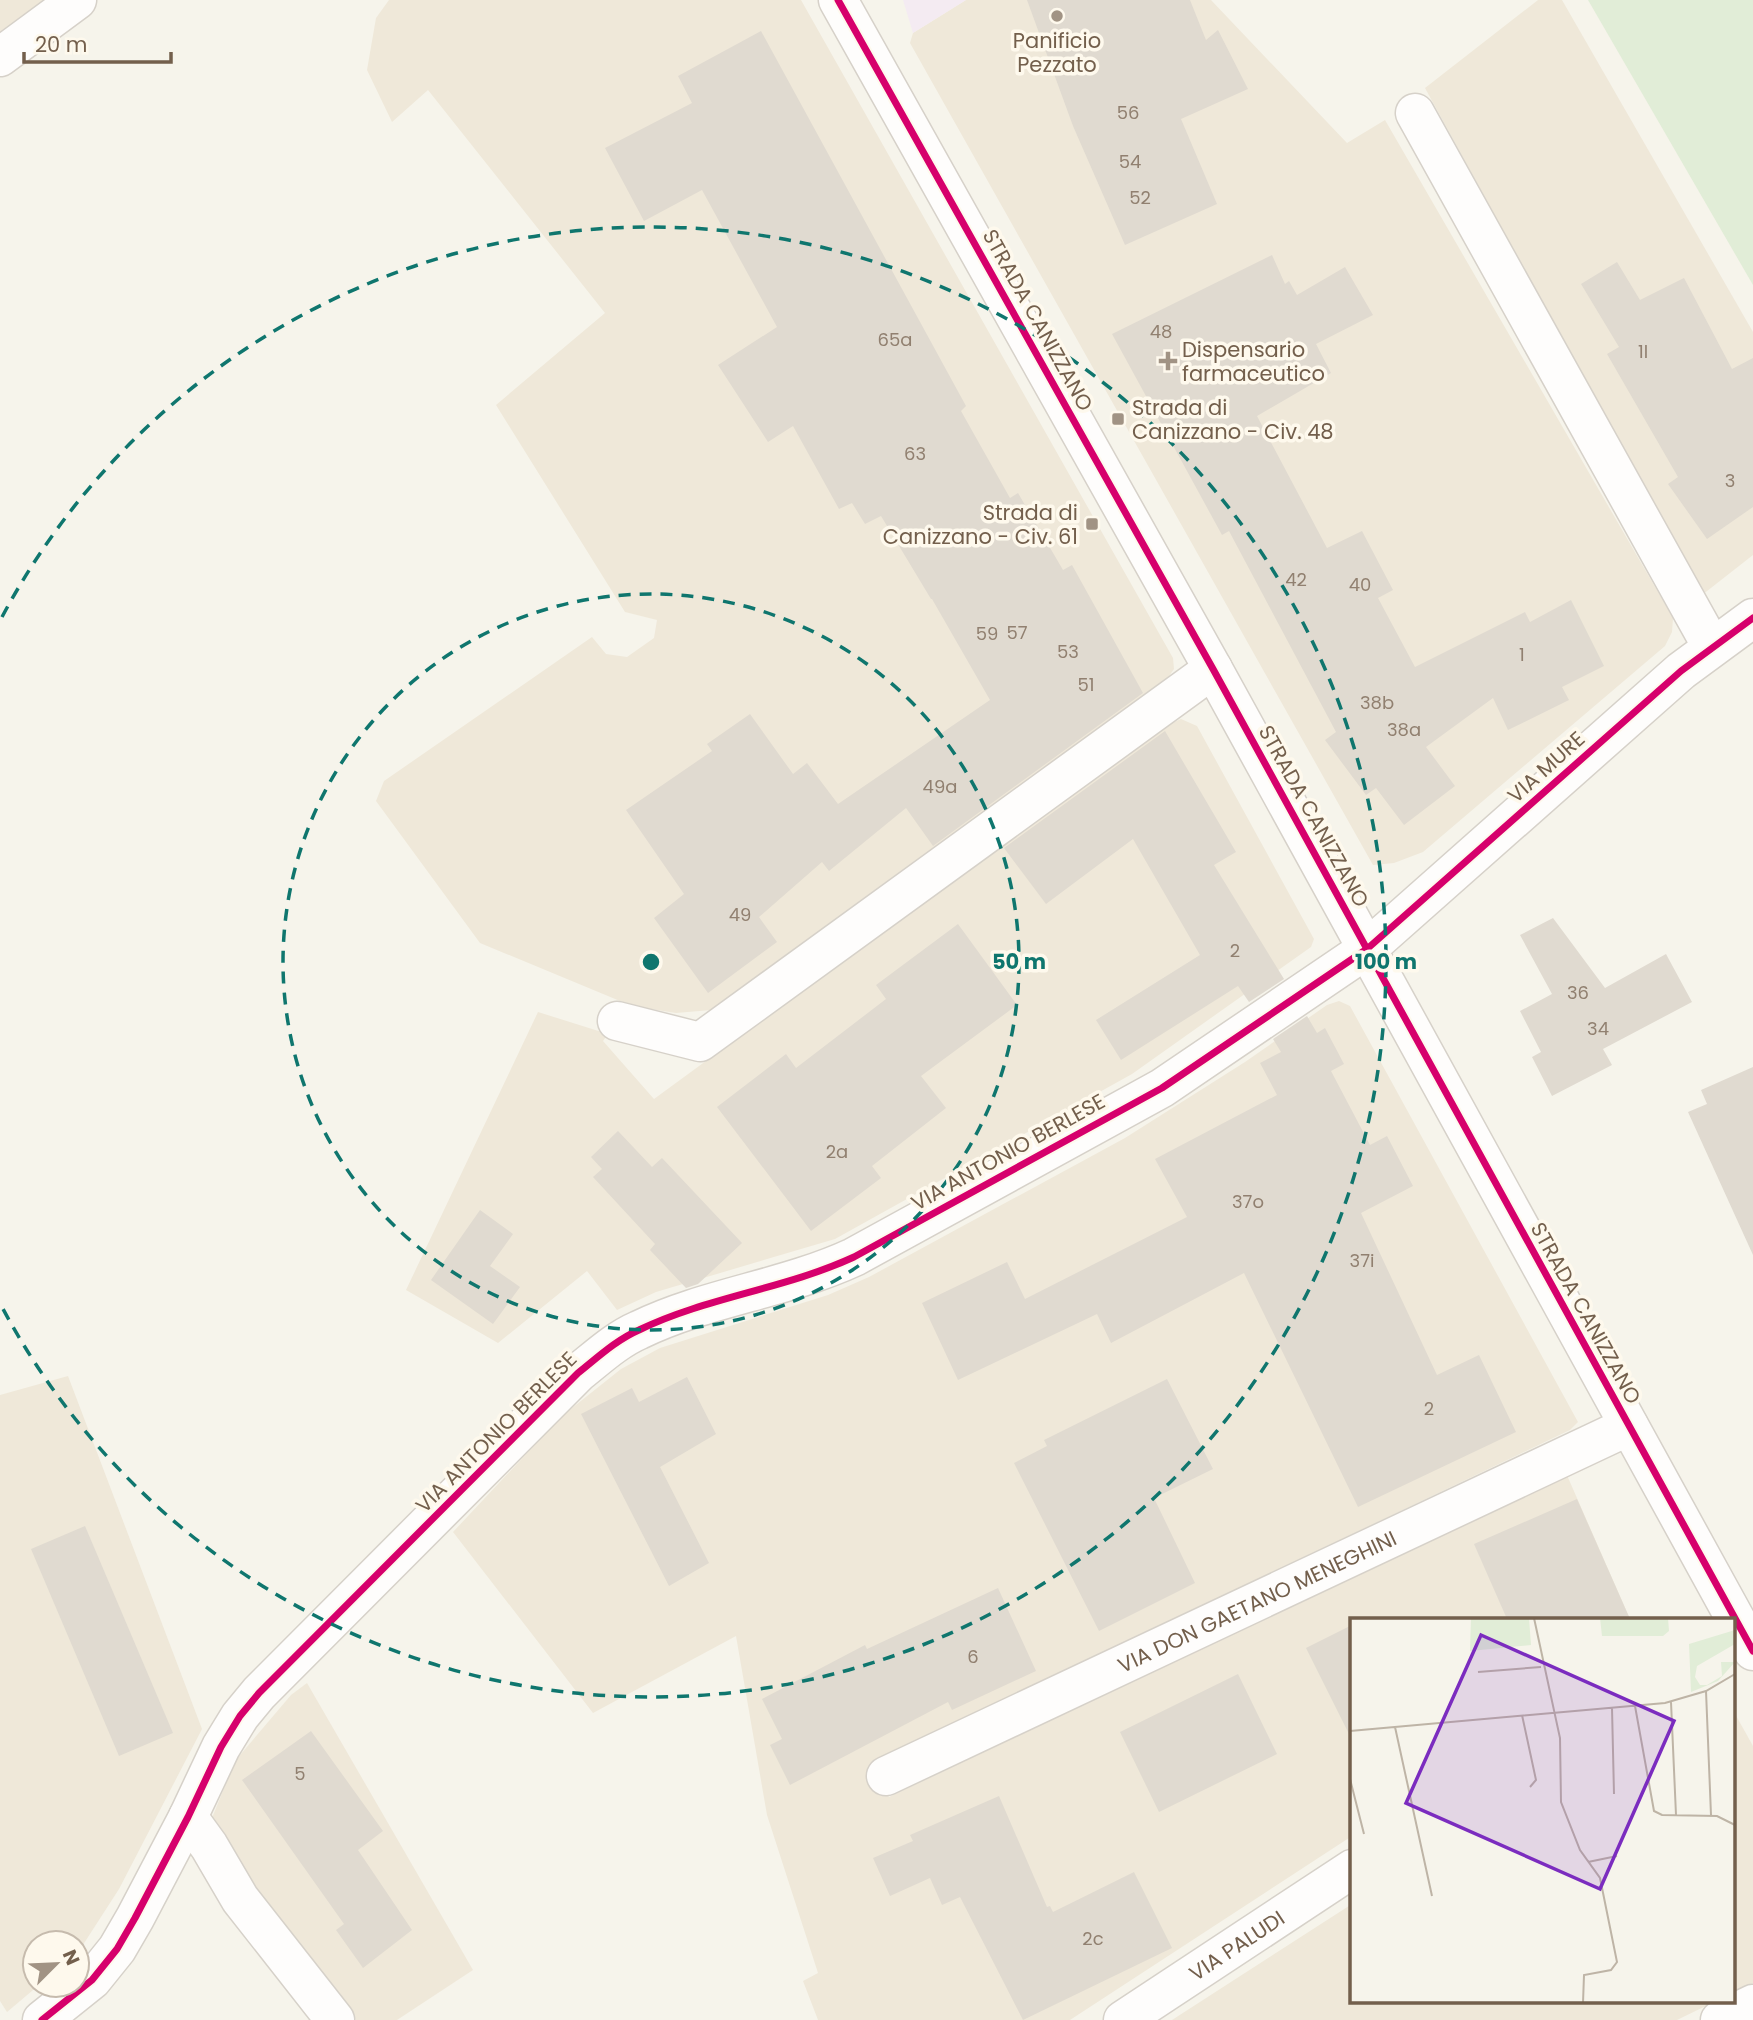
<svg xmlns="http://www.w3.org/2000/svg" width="1753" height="2020" viewBox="0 0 1753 2020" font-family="Poppins,sans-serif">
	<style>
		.residential { fill: #efe8d9 }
		.education { fill: #f4ebf2 }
		.green { fill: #e1edd7 }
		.building { fill: #e0dad0 }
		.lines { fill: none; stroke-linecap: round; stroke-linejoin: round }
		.minor-casing { stroke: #d6d1c9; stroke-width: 41 }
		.minor { stroke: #fefdfc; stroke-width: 38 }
		.cycleway-casing { stroke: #fef9ed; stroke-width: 11 }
		.cycleway { stroke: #d6006c; stroke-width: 7 }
		.ring { fill: none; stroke: #0f766e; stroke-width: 3.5; stroke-dasharray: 12 9 }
		.poi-dot { fill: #a19384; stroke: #fef9ed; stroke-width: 2.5 }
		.labels { text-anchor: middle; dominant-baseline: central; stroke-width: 7; stroke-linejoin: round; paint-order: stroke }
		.number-label { font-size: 18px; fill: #918070 }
		.poi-label { font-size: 21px; fill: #735f4c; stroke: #fef9ed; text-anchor: start }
		.street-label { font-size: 21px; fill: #735f4c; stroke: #fef9ed }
		.inset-road { fill: none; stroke: #beb4a6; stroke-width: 2 }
		.view { fill: #7b2cbf; fill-opacity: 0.15; stroke: #7b2cbf; stroke-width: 3.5 }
		.inset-edge { fill: none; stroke: #735f4c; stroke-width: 3.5 }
		.centre { fill: #0f766e; stroke: #fef9ed; stroke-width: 3.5 }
		.ring-label { font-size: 21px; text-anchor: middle; font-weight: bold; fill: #0f766e; stroke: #fef9ed; stroke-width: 7; stroke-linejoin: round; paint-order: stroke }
	</style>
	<rect width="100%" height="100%" fill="#f6f4eb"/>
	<g class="residential">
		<path d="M 0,0 L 48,0 L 0,35 Z"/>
		<path d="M 389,0 L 801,0 L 1173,658 L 1174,669 L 1164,683 L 723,1009 L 676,1013 L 632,1006 L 480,943 L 376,801 L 384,781 L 592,637 L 606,654 L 627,657 L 654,638 L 657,620 L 625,612 L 496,405 L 605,313 L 428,90 L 392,122 L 367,70 L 376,18 Z"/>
		<path d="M 966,0 L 1211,0 L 1347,143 L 1385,120 L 1673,618 L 1672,632 L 1665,646 L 1423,852 L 1394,863 L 1373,865 L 910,43 L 913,33 Z"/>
		<path d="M 1538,0 L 1562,0 L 1753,332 L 1753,555 L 1702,595 L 1425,88 Z"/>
		<path d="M 1181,719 L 1197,726 L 1314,939 L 1311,947 L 1132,1074 L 835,1239 L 656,1292 L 617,1310 L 587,1271 L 498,1343 L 406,1290 L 538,1012 L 608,1034 L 603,1041 L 654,1099 L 1163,727 Z"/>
		<path d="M 1339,1001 L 1350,1006 L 1578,1422 L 1570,1430 L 874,1763 L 889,1797 L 1566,1473 L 1630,1619 L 1352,1619 L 1352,1836 L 1070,2020 L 818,2020 L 803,1981 L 818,1973 L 767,1815 L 736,1636 L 593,1713 L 453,1532 L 562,1416 L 621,1369 L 660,1348 L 828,1295 L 869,1277 L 1125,1138 L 1245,1062 L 1327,1005 Z"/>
		<path d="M 68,1376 L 202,1729 L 119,1889 L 79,1951 L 77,1953 L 77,1943 L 35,1943 L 35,1985 L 39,1985 L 7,2012 L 0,2001 L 0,1395 Z"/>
		<path d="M 307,1683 L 473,1970 L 397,2020 L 356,2020 L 244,1875 L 212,1818 L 235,1761 L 291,1695 Z"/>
		<path d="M 1734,1712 L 1753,1746 L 1753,1983 L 1734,1992 Z"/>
		<path d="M 1352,1904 L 1352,2001 L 1716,2001 L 1677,2020 L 1172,2020 Z"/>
	</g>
	<path class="education" d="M 903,0 L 966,0 L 913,33 Z"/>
	<path class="green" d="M 1588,0 L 1753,0 L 1753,285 Z"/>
	<g class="building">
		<path d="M 1027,0 L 1190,0 L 1206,40 L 1218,30 L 1248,89 L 1181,119 L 1217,204 L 1125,245 L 1073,126 Z"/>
		<path d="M 761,31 L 966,406 L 961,411 L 1010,498 L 1018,493 L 1063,570 L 1072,565 L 1143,693 L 933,846 L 906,808 L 829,871 L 822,862 L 759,917 L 777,942 L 708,993 L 654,918 L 684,894 L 626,810 L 712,751 L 707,744 L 750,714 L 793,774 L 807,763 L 838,804 L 990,700 L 932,599 L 931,599 L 881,516 L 865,524 L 852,503 L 839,509 L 793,426 L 768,442 L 718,365 L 777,327 L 702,190 L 644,221 L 605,148 L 692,103 L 678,76 Z"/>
		<path d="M 1272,255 L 1285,284 L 1289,281 L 1297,295 L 1345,267 L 1373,315 L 1316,344 L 1331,373 L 1257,416 L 1327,548 L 1362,531 L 1393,590 L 1378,598 L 1415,667 L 1525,612 L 1530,622 L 1571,600 L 1604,666 L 1562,687 L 1569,700 L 1508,730 L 1493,698 L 1426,747 L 1455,786 L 1404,825 L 1376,788 L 1366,795 L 1325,740 L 1336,732 L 1229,531 L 1222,535 L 1112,334 Z"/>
		<path d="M 1617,262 L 1640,300 L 1684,278 L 1732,369 L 1753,358 L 1753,507 L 1707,539 L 1668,484 L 1678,477 L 1607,354 L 1619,347 L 1581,284 Z"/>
		<path d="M 1165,731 L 1236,852 L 1214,865 L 1284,979 L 1249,1002 L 1238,986 L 1121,1060 L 1096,1020 L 1200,955 L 1133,839 L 1046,904 L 1004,848 Z"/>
		<path d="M 1553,918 L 1605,988 L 1666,954 L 1692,1002 L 1603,1049 L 1612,1065 L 1552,1096 L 1532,1057 L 1541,1052 L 1520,1011 L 1552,994 L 1520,935 Z"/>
		<path d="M 958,924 L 1017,1005 L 921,1076 L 946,1108 L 872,1166 L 881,1178 L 811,1231 L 717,1107 L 786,1054 L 796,1068 L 886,999 L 876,985 Z"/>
		<path d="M 1307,1016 L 1317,1033 L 1325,1028 L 1344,1064 L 1331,1071 L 1370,1145 L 1387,1136 L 1413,1186 L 1361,1213 L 1437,1375 L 1479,1355 L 1516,1432 L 1358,1507 L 1244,1273 L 1111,1343 L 1097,1314 L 958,1380 L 922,1303 L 1007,1262 L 1025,1299 L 1187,1217 L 1155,1159 L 1277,1095 L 1260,1063 L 1281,1052 L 1273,1039 Z"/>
		<path d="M 1753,1067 L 1753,1255 L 1688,1112 L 1707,1104 L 1701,1090 Z"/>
		<path d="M 618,1131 L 652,1167 L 662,1158 L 742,1243 L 698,1284 L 686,1288 L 650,1250 L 655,1244 L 593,1177 L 602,1169 L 591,1157 Z"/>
		<path d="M 480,1210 L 513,1234 L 490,1266 L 520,1287 L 493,1324 L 431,1280 Z"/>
		<path d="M 687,1377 L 716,1434 L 660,1467 L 709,1563 L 669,1586 L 581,1414 L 632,1388 L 639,1402 Z"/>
		<path d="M 1167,1379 L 1213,1469 L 1154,1498 L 1195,1583 L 1099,1631 L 1014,1463 L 1047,1446 L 1044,1440 Z"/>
		<path d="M 1577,1499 L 1630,1619 L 1507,1619 L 1474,1544 Z"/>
		<path d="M 85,1526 L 173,1733 L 119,1756 L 31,1549 Z"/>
		<path d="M 998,1588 L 1036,1671 L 952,1710 L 948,1702 L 790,1785 L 770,1745 L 782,1739 L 762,1699 L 865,1645 L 867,1649 Z"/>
		<path d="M 1352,1625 L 1352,1740 L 1306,1648 Z"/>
		<path d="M 1238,1674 L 1277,1754 L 1159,1812 L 1120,1732 Z"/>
		<path d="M 311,1731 L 383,1831 L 358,1850 L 412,1930 L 363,1968 L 336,1930 L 344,1924 L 242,1780 Z"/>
		<path d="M 999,1796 L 1047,1907 L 1050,1906 L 1053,1912 L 1134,1872 L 1172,1948 L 1023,2020 L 960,1897 L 942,1905 L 930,1878 L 890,1896 L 873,1858 L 913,1841 L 910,1835 Z"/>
	</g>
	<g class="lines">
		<g class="minor-casing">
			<g id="minor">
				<path d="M 838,0 L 1213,669 L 1753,1651"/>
				<path d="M 0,57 L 77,0"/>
				<path d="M 1415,113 L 1712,647"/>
				<path d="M 617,1021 L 700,1042 L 1213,669"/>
				<path id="s1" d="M 886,1776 L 1629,1426"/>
				<path d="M 188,1817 L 209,1846 L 240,1899 L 335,2020"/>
				<path d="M 42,2020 L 92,1980 L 117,1949 L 135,1918 L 188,1817 L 221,1747 L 240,1716 L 259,1693 L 578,1373 C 597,1358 616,1340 639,1330 C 707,1297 785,1289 854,1257 L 1162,1088 L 1367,949 L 1681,671 L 1753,618"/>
				<path id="s2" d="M 1123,2020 L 1352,1869"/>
				<path d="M 1720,2020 L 1753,2004"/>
			</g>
		</g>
		<use href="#minor" class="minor"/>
		<g class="cycleway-casing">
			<g id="cycleway">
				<path d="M 838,0 L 1213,669 L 1753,1651"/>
				<path d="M 42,2020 L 92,1980 L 117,1949 L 135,1918 L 188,1817 L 221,1747 L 240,1716 L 259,1693 L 578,1373 C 597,1358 616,1340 639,1330 C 707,1297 785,1289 854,1257 L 1162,1088 L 1367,949 L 1681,671 L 1753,618"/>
			</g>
		</g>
		<use href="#cycleway" class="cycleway"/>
	</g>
	<g class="ring">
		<circle cx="651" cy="962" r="368"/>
		<path d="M2 617A735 735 0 1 1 2 1307"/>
	</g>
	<g class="poi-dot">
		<circle cx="1057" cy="16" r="7"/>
		<path d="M1164.5 350.5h7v7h7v7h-7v7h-7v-7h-7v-7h7z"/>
		<rect x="1111" y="412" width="14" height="14" rx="3.5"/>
		<rect x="1085" y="517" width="14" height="14" rx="3.5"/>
	</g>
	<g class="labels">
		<g class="number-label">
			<text x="1128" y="112">56</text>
			<text x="1130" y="161">54</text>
			<text x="1140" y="197">52</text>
			<text x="1161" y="331">48</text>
			<text x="895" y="339">65a</text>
			<text x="1643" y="351">1l</text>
			<text x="915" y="453">63</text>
			<text x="1730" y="480">3</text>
			<text x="1296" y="579">42</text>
			<text x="1360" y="584">40</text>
			<text x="1017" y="632">57</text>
			<text x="987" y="633">59</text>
			<text x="1068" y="651">53</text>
			<text x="1522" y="654">1</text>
			<text x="1086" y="684">51</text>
			<text x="1377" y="702">38b</text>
			<text x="1404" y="729">38a</text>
			<text x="940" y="786">49a</text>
			<text x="740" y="914">49</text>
			<text x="1235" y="950">2</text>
			<text x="1578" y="992">36</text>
			<text x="1598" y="1028">34</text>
			<text x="837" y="1151">2a</text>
			<text x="1248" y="1201">37o</text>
			<text x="1362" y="1260">37i</text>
			<text x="1429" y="1408">2</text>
			<text x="973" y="1656">6</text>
			<text x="300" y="1773">5</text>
			<text x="1093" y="1938">2c</text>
		</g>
		<g class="poi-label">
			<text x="1057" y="40" text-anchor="middle">Panificio<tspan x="1057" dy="24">Pezzato</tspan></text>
			<text x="1182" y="349">Dispensario<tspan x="1182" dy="24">farmaceutico</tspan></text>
			<text x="1132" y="407">Strada di<tspan x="1132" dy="24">Canizzano - Civ. 48</tspan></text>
			<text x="1078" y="512" text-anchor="end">Strada di<tspan x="1078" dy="24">Canizzano - Civ. 61</tspan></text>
		</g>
		<g class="street-label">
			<text transform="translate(1038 320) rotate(61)">STRADA CANIZZANO</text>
			<text transform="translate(1546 767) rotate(-42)">VIA MURE</text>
			<text transform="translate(1314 816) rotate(61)">STRADA CANIZZANO</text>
			<text transform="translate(1008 1152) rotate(-29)">VIA ANTONIO BERLESE</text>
			<text transform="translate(1586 1313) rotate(61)">STRADA CANIZZANO</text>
			<text transform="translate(496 1432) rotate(-45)">VIA ANTONIO BERLESE</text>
			<text stroke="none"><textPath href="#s1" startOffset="410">VIA DON GAETANO MENEGHINI</textPath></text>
			<text stroke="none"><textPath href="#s2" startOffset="136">VIA PALUDI</textPath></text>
		</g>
	</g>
	<g transform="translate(1350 1618)">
		<rect width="385" height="385" fill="#f6f4eb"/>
		<path d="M 121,0 L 179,0 L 181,27 L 120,33 ZM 250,0 L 318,0 L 319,13 L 313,18 L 252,18 ZM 385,12 L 385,26 L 347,48 L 345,59 L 350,67 L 357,67 L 372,58 L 371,44 L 385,44 L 368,63 L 341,74 L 339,26 Z" fill="#e1edd7"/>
		<path class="inset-road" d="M 184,0 L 210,120 L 211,184 L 230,232 L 250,260 L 267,344 L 261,352 L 234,357 L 233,385M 128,54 L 191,49M 356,73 L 361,197M 321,84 L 326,197M 285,88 L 304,193 L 312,197 L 367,198 L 385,207M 262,90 L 264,176M 172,97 L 186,162 L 180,169M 45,109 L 82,278M 0,113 L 315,85 L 356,73 L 385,56M 0,161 L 14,216M 238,244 L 267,238"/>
		<path class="view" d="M 131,17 L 324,103 L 250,271 L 56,185 Z"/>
		<rect width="385" height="385" class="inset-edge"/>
	</g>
	<circle cx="651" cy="962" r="10" class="centre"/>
	<g class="ring-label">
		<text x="1019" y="969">50 m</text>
		<text x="1386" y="969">100 m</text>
	</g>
	<g transform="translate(56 1964) rotate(66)"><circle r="33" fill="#fef9ed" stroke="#c6bbad" stroke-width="2"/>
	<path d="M0-5L12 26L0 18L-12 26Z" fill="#a19384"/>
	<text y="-10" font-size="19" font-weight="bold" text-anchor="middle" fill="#735f4c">N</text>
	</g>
	<path d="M24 52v10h147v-10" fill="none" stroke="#735f4c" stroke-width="3.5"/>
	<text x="35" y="52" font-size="21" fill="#735f4c" stroke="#fef9ed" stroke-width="5" paint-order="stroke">20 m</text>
</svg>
